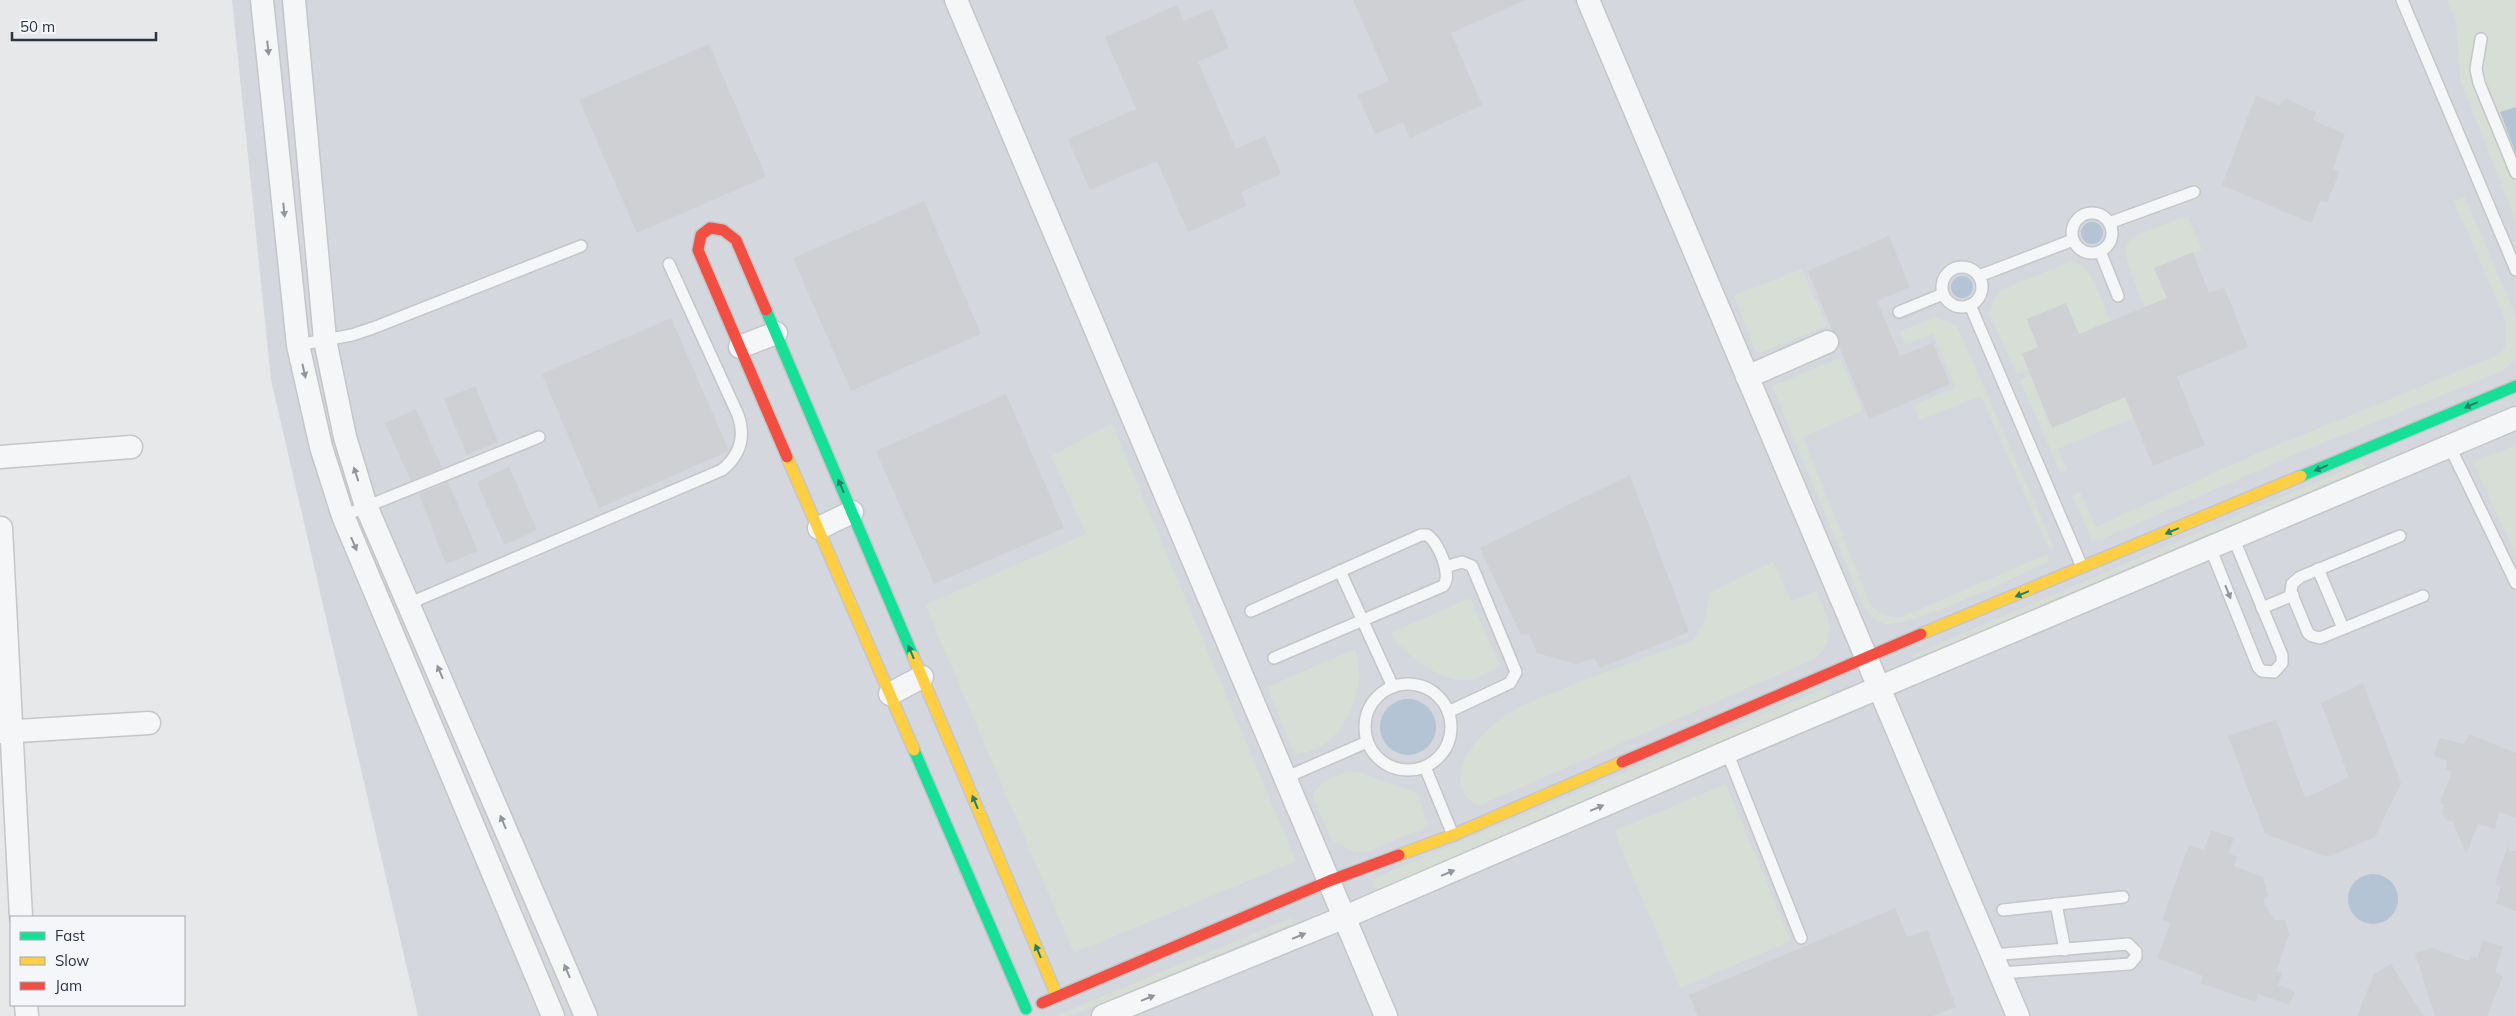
<svg xmlns="http://www.w3.org/2000/svg" width="2516" height="1016" viewBox="0 0 2516 1016" font-family="Mulish,sans-serif">
	<style>
		.built { fill: #d4d7dd }
		.green { fill: #d6ded6 }
		.water { fill: #b4c4d5 }
		.building { fill: #ced0d3 }
		.lines { fill: none; stroke-linecap: round; stroke-linejoin: round }
		.lane-casing { stroke: #c4c6c8; stroke-width: 14 }
		.street-casing { stroke: #c4c6c8; stroke-width: 25 }
		.fast-casing { stroke: #c4c6c8; stroke-width: 14 }
		.slow-casing { stroke: #c4c6c8; stroke-width: 14 }
		.jam-casing { stroke: #c4c6c8; stroke-width: 14 }
		.lane { stroke: #f5f6f7; stroke-width: 11 }
		.street { stroke: #f5f6f7; stroke-width: 22 }
		.fast { stroke: #16e098; stroke-width: 11 }
		.slow { stroke: #ffcf43; stroke-width: 11 }
		.jam { stroke: #f24e42; stroke-width: 11 }
		.oneway { fill: #90959e }
		.oneway2 { fill: #22816a }
	</style>
	<rect width="100%" height="100%" fill="#e6e8ea"/>
	<path class="built" d="M 232,0 L 2516,0 L 2516,1016 L 418,1016 L 271,380 Z"/>
	<g class="green">
		<path d="M 2447,0 L 2516,0 L 2516,222 L 2460,80 L 2456,22 Z"/>
		<path d="M 2465,197 L 2516,317 L 2516,359 L 2502,371 L 2298,453 L 2102,539 L 2092,540 L 2072,495 L 2080,492 L 2096,527 L 2260,452 L 2498,355 L 2505,347 L 2506,322 L 2454,201 Z"/>
		<path d="M 2187,216 L 2202,250 L 2155,268 L 2167,298 L 2145,307 C 2114,234 2116,243 2187,216 Z"/>
		<path d="M 2072,261 C 2094,265 2102,303 2110,321 L 2079,334 L 2066,303 L 2027,319 L 2038,347 L 2022,354 L 2029,370 L 2017,374 L 1989,314 L 1992,304 L 2001,290 Z"/>
		<path d="M 1802,269 L 1827,326 L 1760,353 L 1754,349 L 1734,295 Z"/>
		<path d="M 1936,317 L 1957,326 L 2054,547 L 2049,549 L 1981,396 L 1919,420 L 1914,405 L 1956,387 L 1933,334 L 1905,345 L 1900,331 Z"/>
		<path d="M 1840,358 L 1863,411 L 1803,437 L 1871,606 C 1880,615 1890,618 1902,617 L 2047,554 L 2050,561 C 2019,575 1913,627 1885,624 C 1876,622 1870,615 1864,608 L 1772,386 Z"/>
		<path d="M 2031,375 L 2052,427 L 2125,397 L 2133,418 L 2058,449 L 2067,470 L 2061,474 L 2020,380 Z"/>
		<path d="M 1112,424 L 1296,861 L 1074,953 L 925,605 L 1086,534 L 1051,456 Z"/>
		<path d="M 2516,445 L 2516,556 L 2473,462 Z"/>
		<path d="M 2363,462 L 2366,467 L 1914,659 L 1912,655 Z"/>
		<path d="M 1773,562 L 1791,601 L 1817,591 C 1827,619 1841,637 1814,659 L 1478,806 C 1465,798 1458,788 1461,772 C 1464,748 1493,722 1514,710 C 1526,703 1540,699 1553,693 C 1598,673 1646,658 1693,641 L 1705,620 L 1709,593 Z"/>
		<path d="M 1470,598 L 1500,665 C 1489,672 1478,680 1464,680 C 1438,681 1404,653 1390,633 Z"/>
		<path d="M 1355,649 C 1356,656 1359,664 1359,672 C 1361,700 1341,739 1314,750 C 1308,752 1301,753 1295,755 L 1267,687 Z"/>
		<path d="M 1826,689 L 1830,692 L 1829,696 L 1825,700 L 1381,889 L 1374,887 L 1377,877 L 1820,690 Z"/>
		<path d="M 1358,772 L 1417,793 L 1428,826 L 1367,852 L 1354,852 L 1332,841 L 1313,797 L 1314,791 C 1327,778 1341,773 1358,772 Z"/>
		<path d="M 1726,784 L 1791,941 L 1680,988 L 1614,831 Z"/>
		<path d="M 1291,918 L 1293,923 L 1070,1016 L 1055,1016 Z"/>
	</g>
	<g class="water">
		<path d="M 2516,107 L 2516,154 L 2500,112 Z"/>
		<circle cx="2092" cy="233" r="11"/>
		<circle cx="1962" cy="287" r="11"/>
		<circle cx="1408" cy="727" r="28"/>
		<circle cx="2373" cy="899" r="25"/>
	</g>
	<g class="building">
		<path d="M 1353,0 L 1526,0 L 1451,33 L 1482,105 L 1410,138 L 1403,122 L 1375,134 L 1358,95 L 1389,81 Z"/>
		<path d="M 1177,5 L 1184,21 L 1212,9 L 1229,48 L 1198,62 L 1236,149 L 1265,136 L 1281,174 L 1241,192 L 1247,206 L 1188,232 L 1157,161 L 1090,190 L 1068,139 L 1136,109 L 1105,37 Z"/>
		<path d="M 709,44 L 766,177 L 637,233 L 579,100 Z"/>
		<path d="M 2256,95 L 2280,106 L 2285,98 L 2317,113 L 2313,120 L 2345,134 L 2333,169 L 2340,171 L 2327,203 L 2320,200 L 2311,223 L 2222,185 Z"/>
		<path d="M 924,201 L 981,334 L 851,391 L 793,258 Z"/>
		<path d="M 1889,236 L 1910,287 L 1877,301 L 1900,356 L 1933,343 L 1950,384 L 1869,419 L 1839,346 L 1839,337 L 1832,330 L 1808,271 Z"/>
		<path d="M 2193,252 L 2209,293 L 2224,287 L 2248,347 L 2177,377 L 2205,445 L 2153,466 L 2125,397 L 2052,428 L 2022,354 L 2038,347 L 2027,319 L 2066,303 L 2079,334 L 2167,298 L 2154,268 Z"/>
		<path d="M 671,318 L 729,451 L 599,508 L 542,374 Z"/>
		<path d="M 475,386 L 498,442 L 467,455 L 444,399 Z"/>
		<path d="M 1006,394 L 1064,528 L 934,584 L 876,451 Z"/>
		<path d="M 416,409 L 442,468 L 411,481 L 385,423 Z"/>
		<path d="M 509,467 L 537,530 L 504,545 L 477,482 Z"/>
		<path d="M 1630,475 L 1689,632 L 1600,668 L 1594,658 L 1576,664 L 1537,653 L 1529,634 L 1521,635 L 1480,548 Z"/>
		<path d="M 448,482 L 478,551 L 446,564 L 419,494 Z"/>
		<path d="M 2363,683 L 2401,783 L 2375,837 L 2328,857 L 2265,834 L 2228,736 L 2276,720 L 2305,798 L 2349,777 L 2321,703 Z"/>
		<path d="M 2469,734 L 2516,753 L 2516,818 L 2499,812 L 2495,829 L 2478,824 L 2466,854 L 2453,822 L 2447,821 L 2442,812 L 2444,805 L 2440,802 L 2452,772 L 2445,769 L 2447,761 L 2434,756 L 2440,738 L 2464,744 Z"/>
		<path d="M 2211,830 L 2234,838 L 2228,853 L 2237,857 L 2234,866 L 2263,877 L 2268,896 L 2263,901 L 2275,920 L 2285,920 L 2289,935 L 2276,971 L 2282,973 L 2278,985 L 2295,991 L 2290,1005 L 2258,994 L 2255,1002 L 2201,983 L 2203,976 L 2157,958 L 2171,923 L 2162,920 L 2189,845 L 2204,850 Z"/>
		<path d="M 2508,846 L 2511,853 L 2512,850 L 2516,851 L 2516,911 L 2496,903 L 2501,886 L 2496,884 L 2497,875 Z"/>
		<path d="M 1895,908 L 1907,937 L 1927,930 L 1956,1007 L 1933,1016 L 1698,1016 L 1689,995 Z"/>
		<path d="M 2483,940 L 2503,947 L 2495,972 L 2503,976 L 2487,1016 L 2435,1016 L 2415,953 L 2432,948 L 2468,961 L 2471,956 L 2477,958 Z"/>
		<path d="M 2391,964 L 2423,1016 L 2357,1016 L 2374,974 Z"/>
	</g>
	<g class="lines">
		<g class="lane-casing">
			<g id="lane">
				<path d="M 2402,0 L 2516,270"/>
				<path d="M 2481,39 L 2476,69 L 2479,83 L 2516,173"/>
				<circle cx="2092" cy="233" r="20"/>
				<path d="M 2109,223 L 2194,192"/>
				<path d="M 2100,251 L 2118,296"/>
				<circle cx="1962" cy="287" r="20"/>
				<path d="M 1979,276 L 2073,240"/>
				<path d="M 1970,305 L 2082,567"/>
				<path d="M 1899,312 L 1943,294"/>
				<path d="M 298,345 L 352,335 L 373,328 L 581,246"/>
				<path d="M 2449,445 L 2516,583"/>
				<path d="M 343,516 L 539,437"/>
				<path d="M 2400,536 L 2300,577 L 2292,584 L 2291,592 L 2308,633 L 2312,636 L 2320,638 L 2423,596"/>
				<path d="M 2210,547 L 2258,667 L 2262,671 L 2274,672 L 2282,663 L 2282,655 L 2233,537"/>
				<path d="M 1445,567 L 1462,562 L 1472,566 L 1516,672 L 1510,683 L 1448,712"/>
				<path d="M 2318,569 L 2343,628"/>
				<path d="M 1340,571 L 1393,687"/>
				<path d="M 410,603 L 722,470 C 740,455 746,437 738,415 L 669,264"/>
				<path d="M 2262,608 L 2293,595"/>
				<path d="M 1251,611 L 1421,535 L 1427,535 C 1438,541 1453,576 1443,586 L 1274,658"/>
				<circle cx="1408" cy="727" r="43"/>
				<path d="M 1727,752 L 1801,938"/>
				<path d="M 1425,767 L 1453,835"/>
				<path d="M 1287,777 L 1367,742"/>
				<path d="M 2056,904 L 2065,950"/>
				<path d="M 2003,910 L 2123,897"/>
				<path d="M 1992,955 L 2128,944 L 2136,952 L 2136,957 L 2130,964 L 2000,973"/>
			</g>
		</g>
		<g class="street-casing">
			<g id="street">
				<path d="M 262,0 L 298,345 L 321,447 L 343,516 L 553,1016"/>
				<path d="M 294,0 L 325,340 L 345,437 L 366,506 L 586,1016"/>
				<path d="M 956,0 L 1386,1016"/>
				<path d="M 1588,0 L 2018,1016"/>
				<path d="M 740,347 L 776,333"/>
				<path d="M 1747,377 L 1827,342"/>
				<path d="M 0,457 L 131,447"/>
				<path d="M 1,528 L 21,917"/>
				<path d="M 819,528 L 852,512"/>
				<path d="M 890,694 L 922,677"/>
				<path d="M 0,732 L 149,723"/>
				<path d="M 26,1005 L 27,1016"/>
				<path d="M 1103,1016 L 1345,917 L 1727,752 L 2516,418"/>
			</g>
		</g>
		<g class="fast-casing">
			<g id="fast">
				<path d="M 766,310 L 913,656"/>
				<path d="M 2301,476 L 2516,386"/>
				<path d="M 914,750 L 1026,1009"/>
			</g>
		</g>
		<g class="slow-casing">
			<g id="slow">
				<path d="M 787,457 L 914,750"/>
				<path d="M 1921,634 L 2301,476"/>
				<path d="M 913,656 L 1057,996"/>
				<path d="M 1399,855 L 1453,835 L 1622,762"/>
			</g>
		</g>
		<g class="jam-casing">
			<g id="jam">
				<path d="M 766,310 L 736,240 L 723,230 L 710,228 L 701,235 L 698,250 L 787,457"/>
				<path d="M 1622,762 L 1921,634"/>
				<path d="M 1042,1003 L 1329,881 L 1399,855"/>
			</g>
		</g>
		<use href="#lane" class="lane"/>
		<use href="#street" class="street"/>
		<use href="#fast" class="fast"/>
		<use href="#slow" class="slow"/>
		<use href="#jam" class="jam"/>
	</g>
	<defs><path id="oneway-solid" d="M-6-.8H1V-3.2L6.5 0L1 3.2V.8H-6Z" transform="scale(1.25)"/></defs>
	<g class="oneway">
		<use href="#oneway-solid" transform="translate(268 48) rotate(84)"/>
		<use href="#oneway-solid" transform="translate(284 210) rotate(84)"/>
		<use href="#oneway-solid" transform="translate(304 371) rotate(77)"/>
		<use href="#oneway-solid" transform="translate(356 474) rotate(-108)"/>
		<use href="#oneway-solid" transform="translate(354 544) rotate(67)"/>
		<use href="#oneway-solid" transform="translate(2228 592) rotate(68)"/>
		<use href="#oneway-solid" transform="translate(440 672) rotate(-113)"/>
		<use href="#oneway-solid" transform="translate(1597 808) rotate(-23)"/>
		<use href="#oneway-solid" transform="translate(503 822) rotate(-113)"/>
		<use href="#oneway-solid" transform="translate(1448 873) rotate(-23)"/>
		<use href="#oneway-solid" transform="translate(1299 936) rotate(-22)"/>
		<use href="#oneway-solid" transform="translate(567 971) rotate(-113)"/>
		<use href="#oneway-solid" transform="translate(1148 998) rotate(-22)"/>
	</g>
	<g class="oneway2">
		<use href="#oneway-solid" transform="translate(2471 405) rotate(157)"/>
		<use href="#oneway-solid" transform="translate(2321 468) rotate(157)"/>
		<use href="#oneway-solid" transform="translate(841 486) rotate(-113)"/>
		<use href="#oneway-solid" transform="translate(2172 531) rotate(157)"/>
		<use href="#oneway-solid" transform="translate(2022 594) rotate(158)"/>
		<use href="#oneway-solid" transform="translate(911 652) rotate(-113)"/>
		<use href="#oneway-solid" transform="translate(975 802) rotate(-113)"/>
		<use href="#oneway-solid" transform="translate(1038 951) rotate(-113)"/>
	</g>
	<rect x="10" y="916" width="175" height="90" fill="#f4f6f9" stroke="#a4a8b1"/>
	<rect x="20" y="932" width="25" height="8" fill="#16e098" stroke="#a4a8b1"/>
	<text x="55" y="941" font-size="15" fill="#2b3445">Fast</text>
	<rect x="20" y="957" width="25" height="8" fill="#ffcf43" stroke="#a4a8b1"/>
	<text x="55" y="966" font-size="15" fill="#2b3445">Slow</text>
	<rect x="20" y="982" width="25" height="8" fill="#f24e42" stroke="#a4a8b1"/>
	<text x="55" y="991" font-size="15" fill="#2b3445">Jam</text>
	<path d="M12 32v8h144v-8" fill="none" stroke="#2b3445" stroke-width="2.5"/>
	<text x="20" y="32" font-size="15" fill="#2b3445" stroke="#f4f6f9" stroke-width="4" paint-order="stroke">50 m</text>
</svg>
